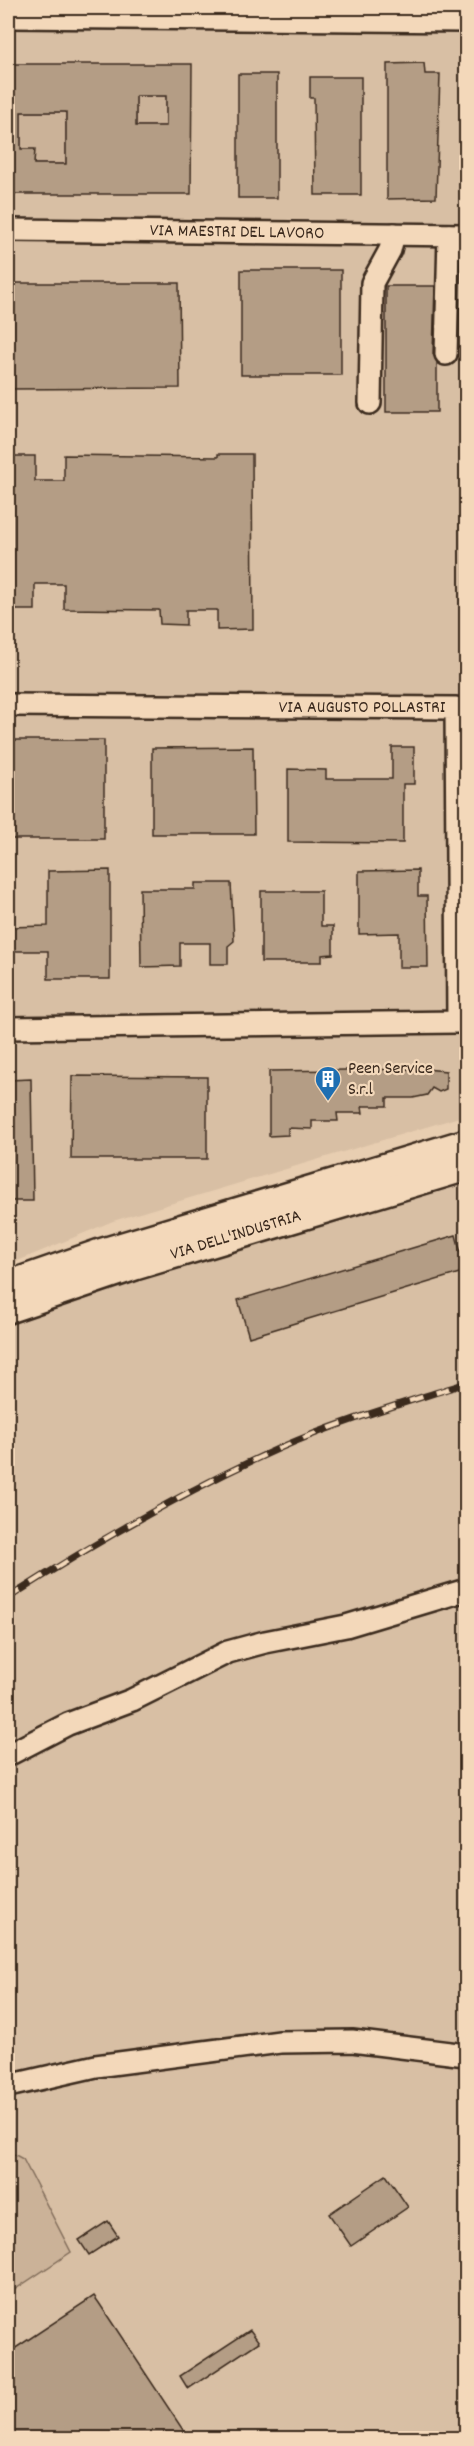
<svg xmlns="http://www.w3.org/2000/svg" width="474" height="2446" viewBox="0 0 474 2446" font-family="Dekko,sans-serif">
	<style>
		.built { fill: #d8bfa4 }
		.green { fill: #cbb298; stroke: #836e5b; stroke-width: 1.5 }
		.building { fill: #b49d85; stroke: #3b2a1e; stroke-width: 1.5; fill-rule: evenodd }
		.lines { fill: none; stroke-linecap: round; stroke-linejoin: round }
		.minor-casing { stroke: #3b2a1e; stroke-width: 26 }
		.major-casing { stroke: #3b2a1e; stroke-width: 32 }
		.minor { stroke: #f3d8ba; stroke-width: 21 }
		.major { stroke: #f3d8ba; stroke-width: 27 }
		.rail-casing { stroke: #3b2a1e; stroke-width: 7 }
		.rail { stroke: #f3d8ba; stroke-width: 4.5; stroke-dasharray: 14; stroke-linecap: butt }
		.labels { text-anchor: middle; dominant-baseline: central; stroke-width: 4.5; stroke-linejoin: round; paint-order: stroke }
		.street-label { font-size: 18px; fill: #3b2a1e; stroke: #f3d8ba }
		.poi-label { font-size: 18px; fill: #3b2a1e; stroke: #f3d8ba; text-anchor: start }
	</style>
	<rect width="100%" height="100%" fill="#e8ceb1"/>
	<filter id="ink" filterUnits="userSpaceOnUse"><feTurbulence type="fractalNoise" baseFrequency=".0167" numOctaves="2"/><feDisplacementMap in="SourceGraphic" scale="12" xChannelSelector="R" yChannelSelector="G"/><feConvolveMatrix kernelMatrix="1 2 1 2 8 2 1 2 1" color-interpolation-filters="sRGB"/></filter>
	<g filter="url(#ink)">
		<g class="built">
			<path d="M 8,8 L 466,8 L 466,1115 L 113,1221 L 8,1265 Z"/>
			<path d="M 466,1178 L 466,2438 L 8,2438 L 8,1321 L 91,1292 Z"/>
		</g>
		<g class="green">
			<rect x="136" y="96" width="30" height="30"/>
			<path d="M 21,112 L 66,112 L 66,164 L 34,164 L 34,150 L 21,149 Z"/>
			<path d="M 8,2151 L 23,2159 L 71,2252 L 8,2294 Z"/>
		</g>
		<g class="building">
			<path d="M 424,63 L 425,74 L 440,74 L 436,198 L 387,199 L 387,64 Z"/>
			<path d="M 8,64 L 192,64 L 191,194 L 8,194 ZM 136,96 L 166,96 L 166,126 L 136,126 ZM 21,112 L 66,112 L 66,164 L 34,164 L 35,149 L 21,149 Z"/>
			<rect x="238" y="74" width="39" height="124"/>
			<path d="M 310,77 L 361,77 L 361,195 L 315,195 L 314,98 L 310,98 Z"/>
			<rect x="241" y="270" width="100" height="105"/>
			<path d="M 8,283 L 179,283 L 180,388 L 8,389 Z"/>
			<path d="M 386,286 L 435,286 L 433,354 L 437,362 L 437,412 L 386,412 Z"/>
			<path d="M 218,454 L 252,454 L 253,629 L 217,630 L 217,610 L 186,610 L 186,625 L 160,624 L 159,610 L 64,609 L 64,584 L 35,584 L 35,610 L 8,610 L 8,456 L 35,456 L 35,481 L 64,481 L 64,455 L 218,457 Z"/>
			<rect x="8" y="740" width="96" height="99"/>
			<path d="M 253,747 L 254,834 L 152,834 L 152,748 Z"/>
			<path d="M 392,747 L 414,747 L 414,784 L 403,784 L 403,843 L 288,842 L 288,769 L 326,770 L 326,779 L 392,779 Z"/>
			<path d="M 110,870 L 110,979 L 48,979 L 48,951 L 8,951 L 8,927 L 48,926 L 48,871 Z"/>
			<path d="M 418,870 L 418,896 L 427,896 L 428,967 L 399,967 L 399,933 L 359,934 L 359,871 Z"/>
			<path d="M 195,883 L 231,883 L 234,941 L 228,946 L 228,964 L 210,964 L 210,943 L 180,943 L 180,966 L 141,967 L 140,889 L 195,889 Z"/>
			<path d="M 261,891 L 321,891 L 321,926 L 333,926 L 333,954 L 322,955 L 322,962 L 261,962 Z"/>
			<path d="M 425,1069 L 446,1071 L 446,1089 L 439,1092 L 432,1088 L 427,1095 L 413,1098 L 387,1098 L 387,1106 L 362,1106 L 363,1113 L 337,1113 L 338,1121 L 312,1121 L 312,1129 L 288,1128 L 288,1135 L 269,1136 L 269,1071 Z"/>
			<path d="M 72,1076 L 207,1077 L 207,1159 L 71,1159 Z"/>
			<path d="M 31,1079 L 33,1201 L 8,1201 L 8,1080 Z"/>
			<path d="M 456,1235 L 466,1271 L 249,1337 L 238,1300 Z"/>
			<path d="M 386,2175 L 408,2207 L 351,2246 L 329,2214 Z"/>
			<path d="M 108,2221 L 118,2236 L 89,2255 L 79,2240 Z"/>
			<path d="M 94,2296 L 99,2303 L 189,2439 L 8,2439 L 8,2353 Z"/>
			<path d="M 250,2330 L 259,2342 L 188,2389 L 180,2376 Z"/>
		</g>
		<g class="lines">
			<g class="minor-casing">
				<g id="minor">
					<path d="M 8,17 L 466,21"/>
					<path d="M 8,230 L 466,235"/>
					<path d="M 446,354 L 449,235"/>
					<path d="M 370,403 L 372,283 L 390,250 L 394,234"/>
					<path d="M 8,705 L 456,708 L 458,1022 L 8,1028"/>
					<path d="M 8,1755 L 68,1724 L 132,1700 L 228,1652 L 265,1642 L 346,1626 L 466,1590"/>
					<path d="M 8,2086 L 96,2066 L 280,2042 L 352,2041 L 466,2055"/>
				</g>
			</g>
			<g class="major-casing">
				<g id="major">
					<path d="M 8,1285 L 100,1253 L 466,1143"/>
					<path d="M 8,1309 L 135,1266 L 466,1167"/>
				</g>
			</g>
			<use href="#minor" class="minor"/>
			<use href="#major" class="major"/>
			<g class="rail-casing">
				<path id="rail" d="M 8,1598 C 96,1542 186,1490 282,1447 C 341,1421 405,1403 466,1383"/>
			</g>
			<use href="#rail" class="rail"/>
		</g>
	</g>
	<defs>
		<g id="building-pin" transform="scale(1.35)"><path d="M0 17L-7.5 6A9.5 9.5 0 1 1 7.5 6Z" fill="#1f6fb2" stroke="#f3d8ba"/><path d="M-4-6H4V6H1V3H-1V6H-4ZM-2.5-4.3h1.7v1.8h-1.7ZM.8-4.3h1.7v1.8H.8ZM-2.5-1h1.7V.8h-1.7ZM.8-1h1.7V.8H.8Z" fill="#fff"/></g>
	</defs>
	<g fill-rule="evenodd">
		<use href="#building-pin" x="328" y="1079"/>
	</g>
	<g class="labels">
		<g class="street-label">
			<text transform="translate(237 233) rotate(1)">VIA MAESTRI DEL LAVORO</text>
			<text x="362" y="708">VIA AUGUSTO POLLASTRI</text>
			<text transform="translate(236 1236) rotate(-17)">VIA DELL'INDUSTRIA</text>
		</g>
		<g class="poi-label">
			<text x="348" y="1069">Peen Service<tspan x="348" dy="21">S.r.l</tspan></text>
		</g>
	</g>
	<rect width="474" height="2446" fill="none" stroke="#f3d8ba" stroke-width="30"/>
	<rect x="15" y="15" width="444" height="2416" fill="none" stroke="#3b2a1e" stroke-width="2" filter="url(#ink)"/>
</svg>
